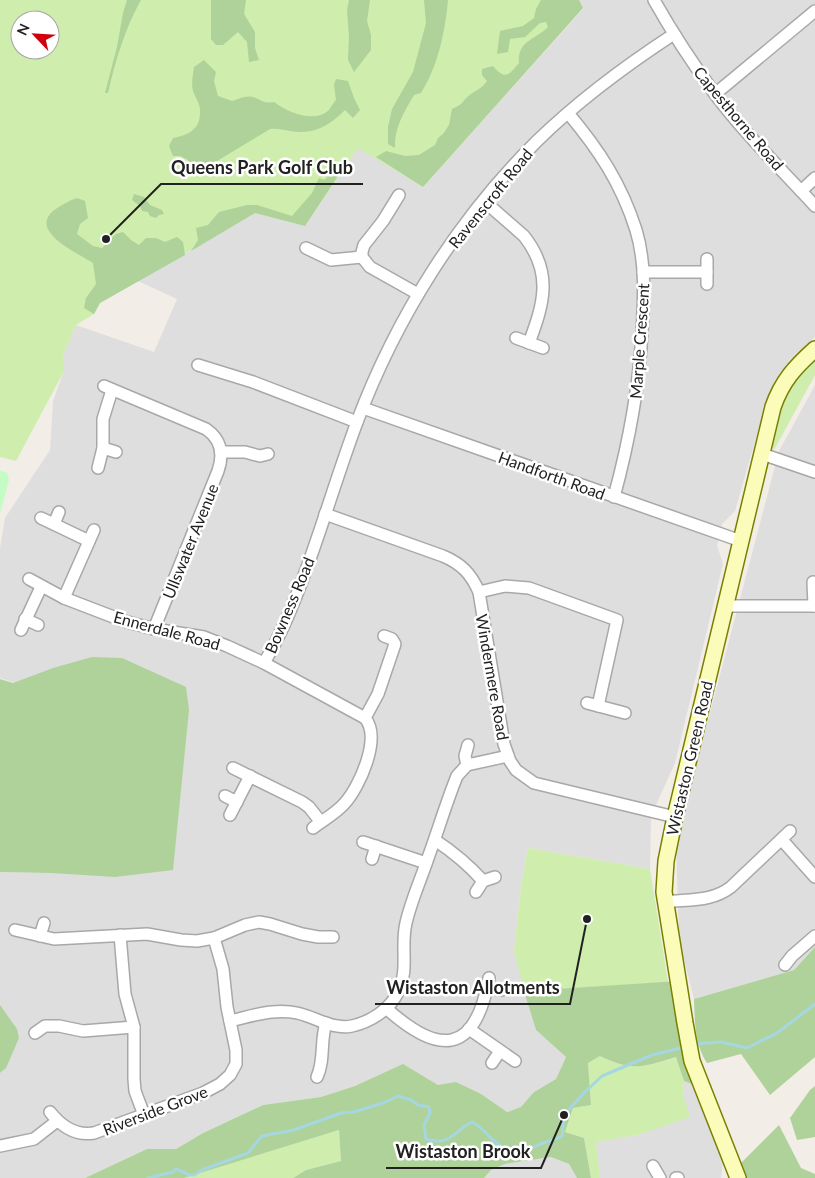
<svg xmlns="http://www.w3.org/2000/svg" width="815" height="1178" viewBox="0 0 815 1178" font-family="Lato,sans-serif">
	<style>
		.residential { fill: #dfdede }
		.grass { fill: #cfedac; fill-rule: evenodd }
		.forest { fill: #aed29a }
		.park { fill: #c4fcc5 }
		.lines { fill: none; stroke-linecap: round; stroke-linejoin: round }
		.stream { stroke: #a6d7e1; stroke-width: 3 }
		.street-casing { stroke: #a8a8a8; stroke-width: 14 }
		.secondary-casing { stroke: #798000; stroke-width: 18 }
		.street { stroke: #fff; stroke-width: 11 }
		.secondary { stroke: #fcfcba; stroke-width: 15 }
		.labels { text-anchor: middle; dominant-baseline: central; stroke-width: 5; stroke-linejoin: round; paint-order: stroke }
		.street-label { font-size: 16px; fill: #212121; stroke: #fff }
		.leader { fill: none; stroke: #212121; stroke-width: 2 }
		.callout-dot { fill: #212121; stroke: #fff; stroke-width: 2 }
		.callout-label { font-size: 18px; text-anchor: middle; font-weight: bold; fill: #212121; stroke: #fff; stroke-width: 5; stroke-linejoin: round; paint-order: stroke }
	</style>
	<rect width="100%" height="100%" fill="#f2eee7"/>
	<g class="residential">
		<path d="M 579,0 L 815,0 L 815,337 L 790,360 L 778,375 L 769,393 L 735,511 L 722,524 L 717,545 L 723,564 L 675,763 L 656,805 L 651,820 L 650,869 L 528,848 L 521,886 L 514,951 L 536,1030 L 566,1057 L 556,1079 L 534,1092 L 522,1107 L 506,1112 L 481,1094 L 438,1085 L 403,1065 L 355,1086 L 321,1097 L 263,1105 L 203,1133 L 176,1149 L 147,1149 L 85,1178 L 0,1178 L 0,1073 L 6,1068 L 0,1007 L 0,872 L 51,873 L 18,684 L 0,678 L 0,548 L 5,518 L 50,450 L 53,401 L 63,373 L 63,355 L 76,325 L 154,352 L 177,299 L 138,281 L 255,213 L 305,226 L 358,147 L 423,187 L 583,9 Z"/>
		<path d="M 815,385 L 815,947 L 794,970 L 694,999 L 679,940 L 676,842 L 779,451 Z"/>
		<path d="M 684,1081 L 695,1085 L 724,1153 L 721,1178 L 600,1178 L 595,1142 L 637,1135 L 683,1094 Z"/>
		<path d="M 551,1157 L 569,1164 L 577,1178 L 484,1178 L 491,1170 L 505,1164 Z"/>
	</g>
	<g class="grass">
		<path d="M 0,0 L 579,0 L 583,8 L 423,187 L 358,148 L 305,226 L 255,213 L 100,303 L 94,314 L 76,325 L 63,355 L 63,373 L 16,461 L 0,457 ZM 20,20 L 50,20 L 50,50 L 20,50 Z"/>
		<path d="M 815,355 L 815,375 L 774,450 L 770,440 L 784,393 Z"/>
		<path d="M 528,848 L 650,869 L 668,982 L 524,991 L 514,951 L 521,886 Z"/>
		<path d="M 600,1056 C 633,1072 643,1067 677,1057 L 684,1081 L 683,1094 L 690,1117 L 637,1135 L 596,1142 L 600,1178 L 591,1178 L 584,1138 L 565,1132 L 573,1108 L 591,1105 L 588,1063 Z"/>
		<path d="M 339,1130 L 341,1161 L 306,1170 L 293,1178 L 184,1178 Z"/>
	</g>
	<g class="forest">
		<path d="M 127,0 L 141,0 C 125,28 115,62 108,93 L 105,93 L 117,47 L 123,13 Z"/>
		<path d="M 211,0 L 246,0 L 244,14 L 255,32 L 255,48 L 259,60 L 249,62 L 247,42 L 238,32 L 223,45 L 216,45 L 211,39 Z"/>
		<path d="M 349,0 L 370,0 L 367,21 L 371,35 L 371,50 L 354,72 L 348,60 L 349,36 L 347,10 Z"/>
		<path d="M 424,0 L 448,0 C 445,32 438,66 421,93 L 414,95 C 404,112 394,128 395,148 L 388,144 L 388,127 L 392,109 L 413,72 L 426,23 Z"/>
		<path d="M 541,0 L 579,0 L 583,8 L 423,187 L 376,157 L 386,151 L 405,156 L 419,155 L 435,145 L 438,138 L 443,134 L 449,125 L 452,109 C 464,104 462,101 471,94 C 477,90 482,88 487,81 L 482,75 L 482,69 L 493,66 C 505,80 508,76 519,63 C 517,41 535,40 548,27 L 546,22 L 540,23 L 525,37 L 510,39 L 508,52 L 497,54 L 500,31 L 523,26 L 534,18 L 536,9 Z"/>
		<path d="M 204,60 L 216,72 L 214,81 L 218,96 L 232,101 C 238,99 246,95 253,97 C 263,100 262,104 274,102 C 287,112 314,124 329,110 C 331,107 333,103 336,100 L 334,85 L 336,79 L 348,81 L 354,98 L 360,110 L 353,118 L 345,110 C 329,126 314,135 290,131 C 283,130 278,128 270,129 L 217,161 L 202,164 L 188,164 L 188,160 L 180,156 L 173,156 L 169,146 L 173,138 C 189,135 201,129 200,110 C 200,104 195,97 193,91 C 191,84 193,74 194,67 Z"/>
		<path d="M 332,173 L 338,176 L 305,226 L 255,213 L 191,251 L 198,240 L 196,228 L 208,225 L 219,212 L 247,205 L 257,205 L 292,216 L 312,193 L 319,178 L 324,180 Z"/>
		<path d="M 134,194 L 144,197 L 150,205 L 162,210 L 164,214 L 159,215 L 156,218 L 150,216 L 148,212 L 142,211 L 140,206 L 132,200 Z"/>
		<path d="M 77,198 L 85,201 L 88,218 L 80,224 L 77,234 L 93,246 L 102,248 L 116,234 L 123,232 L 131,240 L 139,245 L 146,238 L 156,238 L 165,242 L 177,237 L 183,242 L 185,255 L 100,303 L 94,314 L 84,308 L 86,298 L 96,284 L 93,263 C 78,253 29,232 53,211 C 60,206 68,201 77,198 Z"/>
		<path d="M 92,657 L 122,658 L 186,687 L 189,710 L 173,870 L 115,877 L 51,873 L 0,872 L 0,679 L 13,683 L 53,668 Z"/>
		<path d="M 815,947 L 815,1057 L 770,1095 L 741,1054 L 707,1063 C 694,1043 695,1021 694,999 L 794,970 Z"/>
		<path d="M 679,981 L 703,1088 L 684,1081 L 676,1057 C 643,1067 633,1072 600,1056 L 588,1063 L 591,1105 L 573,1108 L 565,1132 L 584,1138 L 591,1178 L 577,1178 L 569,1164 L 551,1157 L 505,1164 L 491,1170 L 484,1178 L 293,1178 L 306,1170 L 341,1161 L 339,1130 L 184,1178 L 85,1178 L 147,1149 L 176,1149 L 203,1133 L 263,1105 L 321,1097 L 355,1086 L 403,1064 L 438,1085 L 456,1082 L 481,1094 L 507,1112 L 521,1107 L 534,1092 L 556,1079 L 566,1057 L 536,1030 L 524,991 Z"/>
		<path d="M 0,1005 L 17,1029 L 19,1038 L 6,1068 L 0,1073 Z"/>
		<path d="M 815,1086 L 815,1137 L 797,1140 L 790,1118 L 810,1090 Z"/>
		<path d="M 779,1125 L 801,1168 L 815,1174 L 815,1178 L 745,1178 L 740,1164 Z"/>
	</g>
	<path class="park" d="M 0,470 L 7,473 L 9,480 L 0,514 Z"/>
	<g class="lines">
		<g class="stream">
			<path d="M 693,1044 L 721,1042 L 747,1048 L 777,1033 L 815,1004"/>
			<path d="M 148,1178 L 173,1172 L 176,1169 L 190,1175 L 194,1175 L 204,1169 L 248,1153 L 262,1136 L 294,1130 L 341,1113 L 354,1112 L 383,1103 L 398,1096 L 411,1100 L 418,1105 L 429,1107 L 430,1113 L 424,1125 L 426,1139 C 451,1147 453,1131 472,1122 C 481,1126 486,1134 493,1140 C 513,1157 522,1152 543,1143 C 550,1141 556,1139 562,1136 L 564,1115 L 584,1093 L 602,1076 L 652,1055 L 685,1047"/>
		</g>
		<g class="street-casing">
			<g id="street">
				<path d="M 654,0 C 672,32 693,64 715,94 C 745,134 781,169 815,206"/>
				<path d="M 715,94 L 815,11"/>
				<path d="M 568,113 C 599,150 621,183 636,230 C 646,263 644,298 642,332 C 639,388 629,442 614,497"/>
				<path d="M 801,191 L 815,178"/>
				<path d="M 399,195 L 383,221 L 364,245 L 362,252 L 362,257 L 370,267 L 418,294"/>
				<path d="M 484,201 L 524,236 C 553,273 544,303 529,343"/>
				<path d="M 306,248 L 331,260 L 362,257"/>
				<path d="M 707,259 L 707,284"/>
				<path d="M 643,272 L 707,272"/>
				<path d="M 516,338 L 543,348"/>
				<path d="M 198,365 L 253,382 L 357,422"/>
				<path d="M 104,386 L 206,429 C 221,439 224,454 218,471 L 154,629"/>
				<path d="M 363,408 L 741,541"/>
				<path d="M 103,448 L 116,452"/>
				<path d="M 221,452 L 245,452 L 260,456 L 268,454"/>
				<path d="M 762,454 L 815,472"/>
				<path d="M 98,468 L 103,448 L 103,419 L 112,390"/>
				<path d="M 325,514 L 443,556 C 462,564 471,574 479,592 L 504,744 L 510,761 L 516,770 L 534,783 L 675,817"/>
				<path d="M 41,518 L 89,541"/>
				<path d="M 54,524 L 59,512"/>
				<path d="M 29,579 L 64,598 L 124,621 L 154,629 L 204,637 L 227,646 L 264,663 L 365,718 C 382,738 359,788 344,804 C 335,814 323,820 313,828"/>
				<path d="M 813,582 L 814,606"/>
				<path d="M 479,592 L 505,586 L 529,588 L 617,620 L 598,706"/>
				<path d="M 64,598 L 94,530"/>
				<path d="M 725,606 L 815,606"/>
				<path d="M 25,619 L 38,625"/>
				<path d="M 21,630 L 41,587"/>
				<path d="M 264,663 C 271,651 278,638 284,625 C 313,560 332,489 357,422 C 396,318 458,219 537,141 C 579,100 625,66 674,34"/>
				<path d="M 587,703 L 625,713"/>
				<path d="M 365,718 L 378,694 L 395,644 L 392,639 L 384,636"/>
				<path d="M 467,765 L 465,756 L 468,745"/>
				<path d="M 233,768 L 302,802 L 309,807 L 320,821"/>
				<path d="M 225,796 L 237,802"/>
				<path d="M 230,815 L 250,776"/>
				<path d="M 435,840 C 453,852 468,864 483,881"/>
				<path d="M 782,840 L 815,877"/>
				<path d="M 363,842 L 426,863"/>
				<path d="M 372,859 L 376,846"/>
				<path d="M 476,892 L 483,881 L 495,877"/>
				<path d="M 665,902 C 688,899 712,902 731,887 L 790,831"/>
				<path d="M 15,930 L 54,939 L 147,934 L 181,940 L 197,941 L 214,938 L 245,925 L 259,922 L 270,924 L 302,934 L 318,937 L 333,937"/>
				<path d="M 120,935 L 125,994 L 134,1027 L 134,1079 L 135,1091 L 144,1115"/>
				<path d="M 40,936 L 44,923"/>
				<path d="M 785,965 L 792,956 L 815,936"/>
				<path d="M 487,988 L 502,990"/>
				<path d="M 386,1008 C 439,1056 475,1055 489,978"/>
				<path d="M 230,1021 C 252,1016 274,1008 297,1013 C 316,1017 332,1030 352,1026 C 370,1022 389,1010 397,994 C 410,970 400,948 406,923 C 411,901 421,879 428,858 C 438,831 446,803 457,776 L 467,765 L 508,756"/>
				<path d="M 469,1029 L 515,1061"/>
				<path d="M 35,1033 L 45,1026 L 59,1026 L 83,1031 L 134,1027"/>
				<path d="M 492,1063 L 500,1051"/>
				<path d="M 317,1077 C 325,1060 320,1041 326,1023"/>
				<path d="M 50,1112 C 61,1126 76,1136 94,1133 L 203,1093 L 220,1084 L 230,1075 L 236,1064 L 236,1050 L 227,1007 L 223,969 L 214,938"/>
				<path d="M 0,1146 L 34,1139 L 57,1121"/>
				<path d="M 653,1166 L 660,1178"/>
				<path d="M 676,1178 L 678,1178"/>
			</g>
		</g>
		<g class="secondary-casing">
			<path id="secondary" d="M 738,1178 L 692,1061 L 685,1023 L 664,892 L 666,861 L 675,817 L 773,407 C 782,381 795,367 815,349"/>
		</g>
		<use href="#street" class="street"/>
		<use href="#secondary" class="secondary"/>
	</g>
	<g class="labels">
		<g class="street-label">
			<text transform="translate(739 118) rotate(50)">Capesthorne Road</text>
			<text transform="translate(490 198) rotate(-51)">Ravenscroft Road</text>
			<text transform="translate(639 341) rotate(-86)">Marple Crescent</text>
			<text transform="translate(552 475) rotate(20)">Handforth Road</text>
			<text transform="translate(190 541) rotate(-68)">Ullswater Avenue</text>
			<text transform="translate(289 605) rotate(-67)">Bowness Road</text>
			<text transform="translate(167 630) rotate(15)">Ennerdale Road</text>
			<text transform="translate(493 677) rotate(80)">Windermere Road</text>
			<text transform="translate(689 758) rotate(-77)">Wistaston Green Road</text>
			<text transform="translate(155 1110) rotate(-21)">Riverside Grove</text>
		</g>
	</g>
	<path class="leader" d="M106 239L161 184H363M587 919L570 1004H375M564 1115L541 1168H386"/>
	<g class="callout-dot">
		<circle cx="106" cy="239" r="5"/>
		<circle cx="587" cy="919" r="5"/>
		<circle cx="564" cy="1115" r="5"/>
	</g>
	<g class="callout-label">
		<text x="262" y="174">Queens Park Golf Club</text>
		<text x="473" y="994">Wistaston Allotments</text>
		<text x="463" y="1158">Wistaston Brook</text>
	</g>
	<g transform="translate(35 35) rotate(295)"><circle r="24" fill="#ffffff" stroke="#a6a6a6"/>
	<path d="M0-4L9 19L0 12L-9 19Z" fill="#d2000c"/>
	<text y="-8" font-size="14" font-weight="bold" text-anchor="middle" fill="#212121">N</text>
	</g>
</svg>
